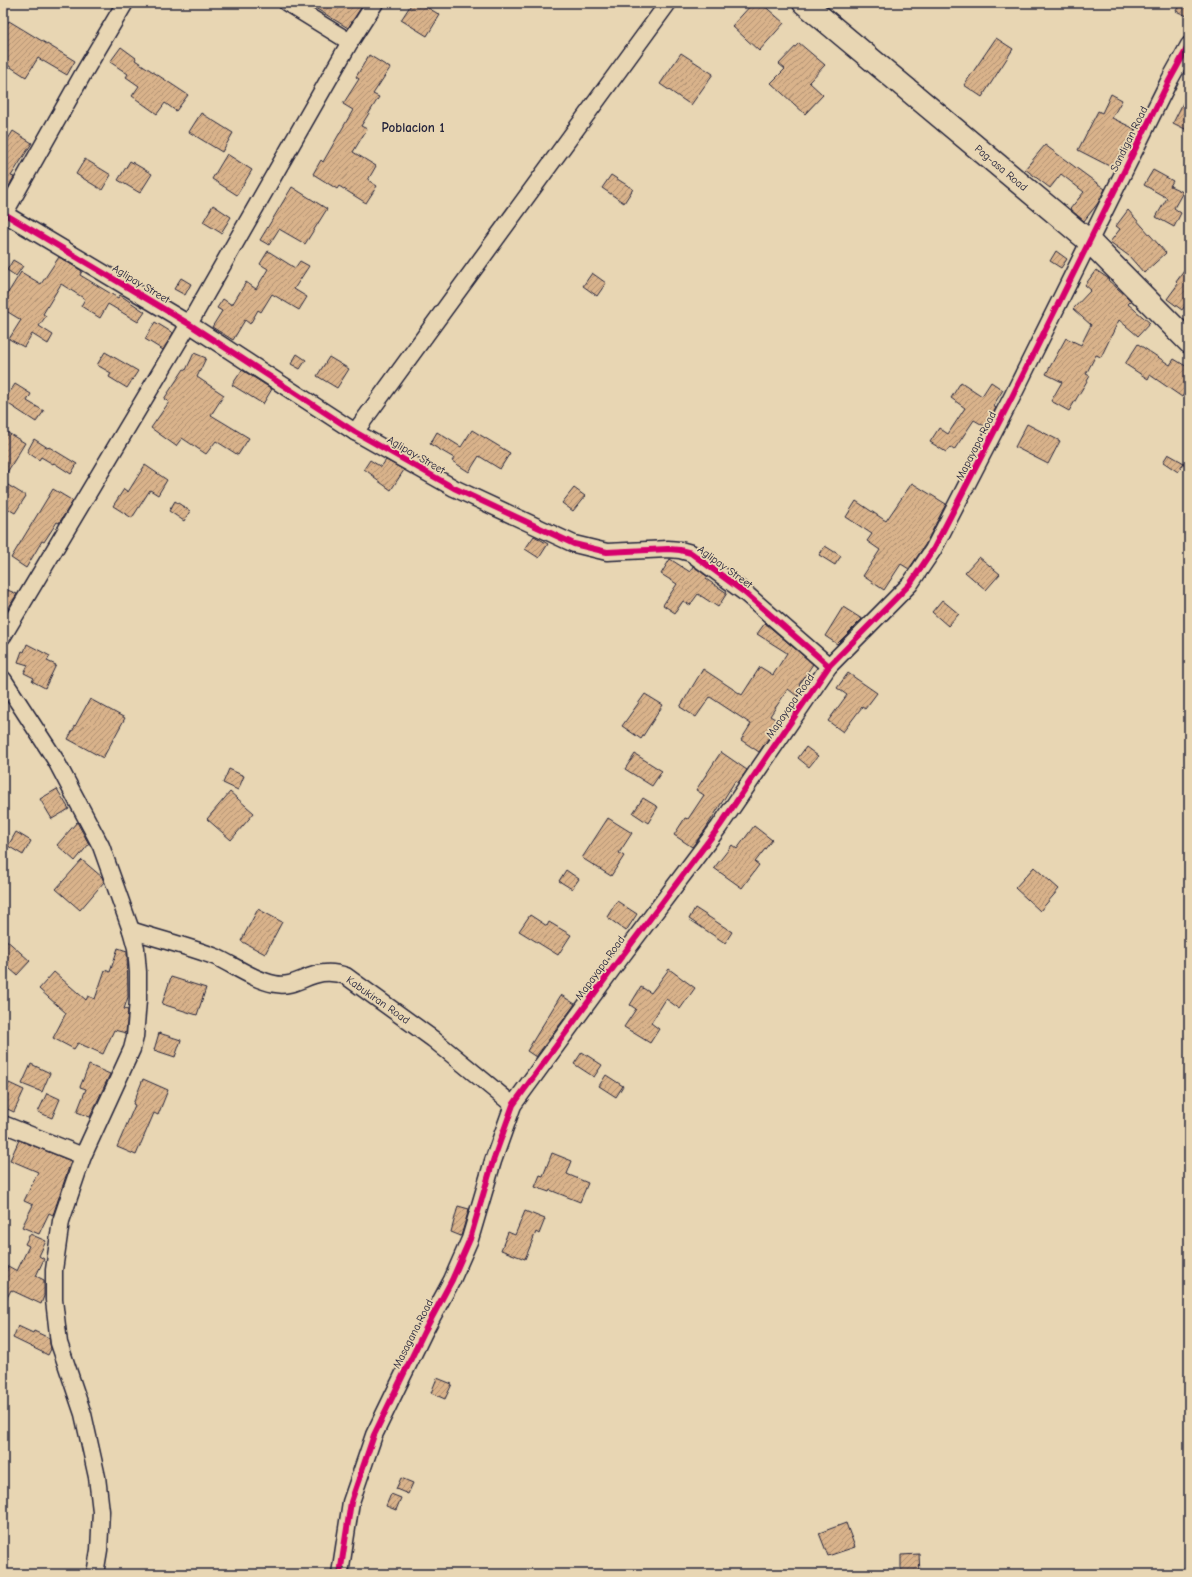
<svg xmlns="http://www.w3.org/2000/svg" width="1192" height="1577" viewBox="0 0 1192 1577" font-family="'Comic Neue',sans-serif">
	<style>
		.building { fill: url(#building-hatch); stroke: #22223b }
		.lines { fill: none; stroke-linecap: round; stroke-linejoin: round }
		.street-casing { stroke: #22223b; stroke-width: 19 }
		.secondary-casing { stroke: #22223b; stroke-width: 25 }
		.street { stroke: #e8d6b3; stroke-width: 16 }
		.secondary { stroke: #e8d6b3; stroke-width: 22 }
		.cycleway-casing { stroke: #e8d6b3; stroke-width: 8 }
		.cycleway { stroke: #d6006c; stroke-width: 6 }
		.labels { text-anchor: middle; dominant-baseline: central; stroke-width: 3.5; stroke-linejoin: round; paint-order: stroke }
		.street-label { font-size: 11px; fill: #22223b; stroke: #e8d6b3 }
		.quarter-label { font-size: 13px; font-weight: bold; fill: #22223b; stroke: #e8d6b3 }
	</style>
	<defs>
		<pattern id="building-hatch" width="6" height="6" patternUnits="userSpaceOnUse"><rect width="6" height="6" fill="#d9b38b"/><path d="M-1 1l2-2M0 6l6-6M5 7l2-2" fill="none" stroke="#b09173"/></pattern>
	</defs>
	<rect width="100%" height="100%" fill="#e8d6b3"/>
	<filter id="ink" filterUnits="userSpaceOnUse"><feTurbulence type="fractalNoise" baseFrequency=".025" numOctaves="2"/><feDisplacementMap in="SourceGraphic" scale="8" xChannelSelector="R" yChannelSelector="G"/><feConvolveMatrix kernelMatrix="1 2 1 2 8 2 1 2 1" color-interpolation-filters="sRGB"/></filter>
	<g filter="url(#ink)">
		<g class="building">
			<path d="M 307,3 L 364,3 L 348,28 Z"/>
			<path d="M 412,3 L 420,3 L 440,15 L 427,36 L 401,20 Z"/>
			<path d="M 753,3 L 761,3 L 784,23 L 759,51 L 732,26 Z"/>
			<path d="M 1180,3 L 1189,3 L 1189,17 L 1176,11 Z"/>
			<path d="M 9,21 L 75,61 L 67,75 L 38,58 L 26,77 L 3,62 L 3,30 Z"/>
			<path d="M 996,38 L 1013,49 L 982,97 L 964,85 Z"/>
			<path d="M 799,43 L 825,65 L 809,82 L 823,95 L 805,114 L 771,83 L 785,69 L 779,64 Z"/>
			<path d="M 121,47 L 136,58 L 135,60 L 188,95 L 176,111 L 165,103 L 157,114 L 132,96 L 139,86 L 126,77 L 128,74 L 110,62 Z"/>
			<path d="M 681,53 L 713,74 L 691,105 L 660,84 Z"/>
			<path d="M 369,55 L 390,68 L 373,94 L 379,97 L 361,126 L 367,129 L 353,152 L 376,166 L 368,180 L 377,186 L 366,203 L 339,186 L 337,189 L 313,174 L 321,160 L 323,162 L 353,110 L 343,104 L 359,79 L 356,77 Z"/>
			<path d="M 1189,91 L 1189,131 L 1173,123 Z"/>
			<path d="M 1111,94 L 1122,100 L 1112,118 L 1135,129 L 1115,169 L 1078,150 L 1098,111 L 1102,113 Z"/>
			<path d="M 201,113 L 233,133 L 222,152 L 189,132 Z"/>
			<path d="M 13,131 L 32,143 L 11,176 L 14,177 L 6,192 L 3,190 L 3,147 Z"/>
			<path d="M 1045,145 L 1105,189 L 1098,203 L 1084,221 L 1070,209 L 1084,192 L 1061,174 L 1050,188 L 1025,169 Z"/>
			<path d="M 227,154 L 252,170 L 237,195 L 212,179 Z"/>
			<path d="M 85,159 L 111,175 L 102,190 L 76,174 Z"/>
			<path d="M 130,161 L 152,174 L 140,193 L 118,180 Z"/>
			<path d="M 1153,170 L 1173,181 L 1170,186 L 1183,192 L 1174,208 L 1181,213 L 1174,227 L 1156,217 L 1167,198 L 1144,185 Z"/>
			<path d="M 611,175 L 633,189 L 624,203 L 602,188 Z"/>
			<path d="M 292,187 L 327,209 L 305,244 L 279,229 L 269,245 L 260,240 Z"/>
			<path d="M 213,205 L 231,217 L 221,233 L 203,222 Z"/>
			<path d="M 1128,210 L 1166,253 L 1144,273 L 1129,256 L 1110,242 L 1120,229 L 1116,226 Z"/>
			<path d="M 268,251 L 295,268 L 300,261 L 309,266 L 294,289 L 307,297 L 299,310 L 272,294 L 261,312 L 258,310 L 250,324 L 245,320 L 233,340 L 212,327 L 222,311 L 217,308 L 223,299 L 232,305 L 246,282 L 256,289 L 268,269 L 260,264 Z"/>
			<path d="M 1056,251 L 1067,259 L 1061,268 L 1050,261 Z"/>
			<path d="M 59,257 L 82,271 L 80,275 L 118,298 L 120,295 L 145,312 L 138,322 L 108,304 L 100,318 L 81,306 L 85,299 L 61,284 L 43,314 L 46,316 L 39,326 L 53,335 L 48,344 L 32,334 L 24,347 L 9,339 L 21,320 L 3,309 L 3,301 L 21,272 L 41,284 Z"/>
			<path d="M 13,260 L 23,266 L 16,276 L 7,270 Z"/>
			<path d="M 1189,264 L 1189,300 L 1182,310 L 1167,299 L 1178,284 L 1176,282 Z"/>
			<path d="M 1096,270 L 1109,279 L 1108,280 L 1126,296 L 1131,301 L 1128,304 L 1150,323 L 1138,336 L 1119,320 L 1101,357 L 1096,355 L 1086,374 L 1090,376 L 1069,411 L 1051,401 L 1062,382 L 1046,374 L 1066,338 L 1081,345 L 1091,325 L 1073,309 L 1091,290 L 1085,285 Z"/>
			<path d="M 592,273 L 606,283 L 597,296 L 583,286 Z"/>
			<path d="M 181,278 L 191,284 L 185,295 L 174,289 Z"/>
			<path d="M 155,322 L 173,333 L 163,350 L 145,339 Z"/>
			<path d="M 1138,344 L 1170,365 L 1174,359 L 1189,368 L 1189,386 L 1182,397 L 1150,375 L 1148,379 L 1125,364 Z"/>
			<path d="M 105,352 L 138,371 L 127,388 L 109,377 L 111,373 L 97,365 Z"/>
			<path d="M 194,353 L 206,358 L 197,377 L 224,395 L 211,415 L 249,438 L 238,455 L 216,441 L 206,454 L 182,438 L 176,446 L 151,428 L 169,402 L 164,399 L 184,369 L 186,370 Z"/>
			<path d="M 297,354 L 306,360 L 300,369 L 291,364 Z"/>
			<path d="M 329,357 L 349,369 L 337,388 L 317,376 Z"/>
			<path d="M 242,370 L 272,389 L 263,404 L 232,385 Z"/>
			<path d="M 961,382 L 982,396 L 991,382 L 1003,390 L 993,406 L 996,408 L 986,427 L 974,420 L 954,450 L 950,447 L 946,452 L 930,442 L 939,428 L 948,434 L 965,408 L 951,398 Z"/>
			<path d="M 15,384 L 31,394 L 27,401 L 44,411 L 36,422 L 4,401 Z"/>
			<path d="M 1027,424 L 1060,441 L 1048,464 L 1015,447 Z"/>
			<path d="M 3,430 L 25,443 L 3,479 Z"/>
			<path d="M 472,430 L 510,453 L 500,469 L 479,456 L 469,472 L 452,461 L 454,458 L 430,444 L 437,432 L 461,447 Z"/>
			<path d="M 34,439 L 48,448 L 49,447 L 77,464 L 71,474 L 54,463 L 53,464 L 41,457 L 39,460 L 27,452 Z"/>
			<path d="M 1168,454 L 1184,463 L 1178,472 L 1163,462 Z"/>
			<path d="M 370,460 L 381,467 L 386,460 L 404,470 L 391,490 L 374,478 L 375,477 L 364,469 Z"/>
			<path d="M 145,465 L 167,480 L 158,495 L 150,490 L 132,518 L 113,506 L 124,489 L 128,492 Z"/>
			<path d="M 3,482 L 26,496 L 15,513 L 3,506 Z"/>
			<path d="M 912,483 L 946,504 L 925,545 L 909,569 L 901,564 L 884,590 L 863,576 L 880,550 L 867,541 L 872,534 L 846,517 L 856,501 L 886,521 Z"/>
			<path d="M 574,488 L 585,496 L 573,511 L 562,503 Z"/>
			<path d="M 53,489 L 73,501 L 59,523 L 57,522 L 44,542 L 42,541 L 26,568 L 11,558 Z"/>
			<path d="M 175,501 L 190,511 L 184,521 L 169,511 Z"/>
			<path d="M 534,536 L 548,544 L 539,558 L 525,549 Z"/>
			<path d="M 825,546 L 841,556 L 835,565 L 819,555 Z"/>
			<path d="M 979,557 L 1000,574 L 986,590 L 965,572 Z"/>
			<path d="M 670,559 L 690,572 L 693,566 L 708,577 L 706,579 L 727,593 L 718,607 L 698,594 L 690,605 L 683,601 L 675,613 L 663,605 L 677,584 L 661,574 Z"/>
			<path d="M 3,588 L 17,594 L 3,617 Z"/>
			<path d="M 942,600 L 959,614 L 948,626 L 932,612 Z"/>
			<path d="M 843,607 L 862,619 L 837,644 L 825,636 Z"/>
			<path d="M 765,623 L 813,664 L 799,685 L 803,687 L 797,696 L 788,689 L 770,716 L 780,722 L 759,752 L 741,740 L 751,724 L 710,697 L 696,717 L 680,707 L 703,669 L 742,695 L 760,667 L 773,675 L 787,653 L 757,634 Z"/>
			<path d="M 27,644 L 50,656 L 47,661 L 56,665 L 45,688 L 32,681 L 34,678 L 24,673 L 28,665 L 18,662 L 22,651 L 24,652 Z"/>
			<path d="M 848,673 L 877,693 L 865,709 L 862,707 L 843,732 L 828,721 L 847,695 L 837,688 Z"/>
			<path d="M 645,694 L 663,705 L 641,739 L 622,726 Z"/>
			<path d="M 90,699 L 125,718 L 103,758 L 68,739 Z"/>
			<path d="M 806,747 L 818,756 L 809,767 L 798,758 Z"/>
			<path d="M 721,752 L 747,770 L 738,783 L 735,781 L 705,830 L 692,847 L 674,835 L 685,818 L 688,819 L 704,795 L 696,790 Z"/>
			<path d="M 635,754 L 662,771 L 652,786 L 625,769 Z"/>
			<path d="M 229,769 L 244,776 L 238,790 L 223,783 Z"/>
			<path d="M 57,789 L 69,809 L 52,819 L 40,799 Z"/>
			<path d="M 230,792 L 254,813 L 231,840 L 207,819 Z"/>
			<path d="M 643,798 L 658,807 L 648,823 L 633,813 Z"/>
			<path d="M 608,818 L 632,833 L 619,853 L 624,856 L 611,876 L 582,858 Z"/>
			<path d="M 77,822 L 89,844 L 75,861 L 57,845 Z"/>
			<path d="M 754,826 L 772,840 L 755,862 L 759,865 L 742,888 L 714,868 L 732,845 L 737,849 Z"/>
			<path d="M 16,832 L 31,841 L 23,855 L 8,846 Z"/>
			<path d="M 82,860 L 102,877 L 104,882 L 80,910 L 56,889 Z"/>
			<path d="M 1034,867 L 1059,889 L 1040,911 L 1015,888 Z"/>
			<path d="M 566,870 L 579,879 L 572,889 L 559,881 Z"/>
			<path d="M 617,901 L 637,914 L 626,931 L 607,917 Z"/>
			<path d="M 695,908 L 732,932 L 725,943 L 689,919 Z"/>
			<path d="M 258,909 L 282,922 L 265,954 L 241,941 Z"/>
			<path d="M 530,915 L 547,926 L 549,922 L 571,935 L 558,955 L 519,931 Z"/>
			<path d="M 3,937 L 30,961 L 17,975 L 3,963 Z"/>
			<path d="M 118,948 L 127,951 L 128,997 L 124,1009 L 128,1010 L 126,1033 L 114,1030 L 103,1054 L 78,1043 L 74,1049 L 53,1038 L 66,1013 L 39,989 L 54,972 L 86,1000 L 88,996 L 95,999 L 105,970 L 110,972 Z"/>
			<path d="M 669,969 L 695,988 L 680,1009 L 666,999 L 651,1023 L 659,1029 L 650,1043 L 624,1027 L 636,1009 L 630,1005 L 641,987 L 651,993 Z"/>
			<path d="M 171,977 L 206,988 L 197,1015 L 162,1004 Z"/>
			<path d="M 561,995 L 575,1004 L 536,1057 L 527,1051 Z"/>
			<path d="M 159,1033 L 181,1040 L 175,1057 L 154,1050 Z"/>
			<path d="M 582,1052 L 602,1065 L 594,1077 L 574,1064 Z"/>
			<path d="M 31,1064 L 50,1073 L 42,1092 L 22,1084 Z"/>
			<path d="M 89,1065 L 110,1074 L 90,1117 L 77,1112 L 86,1089 L 80,1087 Z"/>
			<path d="M 606,1075 L 623,1086 L 616,1097 L 599,1086 Z"/>
			<path d="M 143,1079 L 168,1090 L 158,1115 L 154,1113 L 136,1155 L 117,1147 L 135,1105 L 133,1104 Z"/>
			<path d="M 9,1083 L 24,1090 L 14,1112 L 3,1107 L 3,1096 Z"/>
			<path d="M 47,1093 L 60,1099 L 52,1118 L 38,1112 Z"/>
			<path d="M 19,1140 L 71,1161 L 53,1215 L 49,1213 L 39,1234 L 22,1227 L 33,1205 L 24,1201 L 38,1172 L 10,1160 Z"/>
			<path d="M 552,1153 L 572,1161 L 567,1174 L 588,1183 L 580,1202 L 550,1190 L 549,1192 L 535,1187 L 540,1175 L 543,1176 Z"/>
			<path d="M 458,1206 L 469,1209 L 461,1236 L 451,1232 Z"/>
			<path d="M 525,1211 L 545,1219 L 539,1234 L 536,1232 L 525,1259 L 501,1250 L 508,1232 L 515,1235 Z"/>
			<path d="M 30,1234 L 46,1241 L 39,1256 L 44,1259 L 36,1276 L 44,1280 L 44,1296 L 41,1304 L 11,1290 L 3,1306 L 3,1276 L 8,1266 L 17,1271 L 29,1246 L 25,1244 Z"/>
			<path d="M 18,1326 L 33,1333 L 34,1331 L 49,1338 L 51,1349 L 48,1355 L 13,1338 Z"/>
			<path d="M 437,1378 L 452,1384 L 445,1399 L 431,1393 Z"/>
			<path d="M 401,1478 L 413,1483 L 408,1494 L 396,1489 Z"/>
			<path d="M 391,1494 L 401,1498 L 396,1510 L 386,1506 Z"/>
			<path d="M 846,1523 L 855,1547 L 828,1556 L 819,1533 Z"/>
			<path d="M 919,1554 L 920,1574 L 901,1574 L 901,1555 Z"/>
		</g>
		<g class="lines">
			<g class="street-casing">
				<g id="street">
					<path d="M 287,3 L 350,42"/>
					<path d="M 3,213 L 189,324 L 355,432 L 454,488 L 574,544 L 607,552 L 668,549 L 680,550 L 691,553 L 744,592 L 829,666"/>
					<path d="M 3,216 L 83,74 L 125,3"/>
					<path d="M 355,432 L 668,3"/>
					<path d="M 3,636 L 189,324 L 350,42 L 375,3"/>
					<path d="M 3,679 L 55,759 L 101,846 L 131,930 L 136,948 L 138,972 L 138,1000 L 135,1037 L 132,1049 L 83,1156 L 61,1221 L 54,1270 L 54,1300 L 59,1343 L 83,1414 L 97,1477 L 101,1511 L 99,1550 L 95,1574"/>
					<path d="M 131,930 C 158,939 190,947 216,957 C 235,966 254,980 275,984 C 300,989 313,964 346,976 L 433,1039 L 513,1105"/>
					<path d="M 3,1124 L 83,1156"/>
					<path d="M 340,1574 L 351,1502 L 374,1435 L 424,1332 L 452,1280 L 470,1239 L 493,1161 L 513,1105 L 613,968 L 719,827 L 829,666 L 910,584 L 933,550 L 1012,397 L 1169,81 L 1189,45"/>
				</g>
			</g>
			<g class="secondary-casing">
				<path id="secondary" d="M 804,3 L 1090,242 L 1189,342"/>
			</g>
			<use href="#street" class="street"/>
			<use href="#secondary" class="secondary"/>
			<g class="cycleway-casing">
				<g id="cycleway">
					<path d="M 3,213 L 189,324 L 355,432 L 454,488 L 574,544 L 607,552 L 668,549 L 680,550 L 691,553 L 744,592 L 829,666"/>
					<path d="M 340,1574 L 351,1502 L 374,1435 L 424,1332 L 452,1280 L 470,1239 L 493,1161 L 513,1105 L 613,968 L 719,827 L 829,666 L 910,584 L 933,550 L 1012,397 L 1169,81 L 1189,45"/>
				</g>
			</g>
			<use href="#cycleway" class="cycleway"/>
		</g>
	</g>
	<g class="labels">
		<g class="street-label">
			<text transform="translate(1129 139) rotate(-64)">Sandigan Road</text>
			<text transform="translate(1001 168) rotate(40)">Pag-asa Road</text>
			<text transform="translate(141 284) rotate(31)">Aglipay Street</text>
			<text transform="translate(976 446) rotate(-63)">Mapayapa Road</text>
			<text transform="translate(416 455) rotate(30)">Aglipay Street</text>
			<text transform="translate(725 567) rotate(36)">Aglipay Street</text>
			<text transform="translate(790 706) rotate(-55)">Mapayapa Road</text>
			<text transform="translate(600 968) rotate(-54)">Mapayapa Road</text>
			<text transform="translate(378 1000) rotate(35)">Kabukiran Road</text>
			<text transform="translate(413 1334) rotate(-63)">Masagana Road</text>
		</g>
		<g class="quarter-label">
			<text x="413" y="127">Poblacion 1</text>
		</g>
	</g>
	<rect width="1192" height="1577" fill="none" stroke="#e8d6b3" stroke-width="16"/>
	<rect x="8" y="8" width="1176" height="1561" fill="none" stroke="#22223b" stroke-width="1.5" filter="url(#ink)"/>
</svg>
